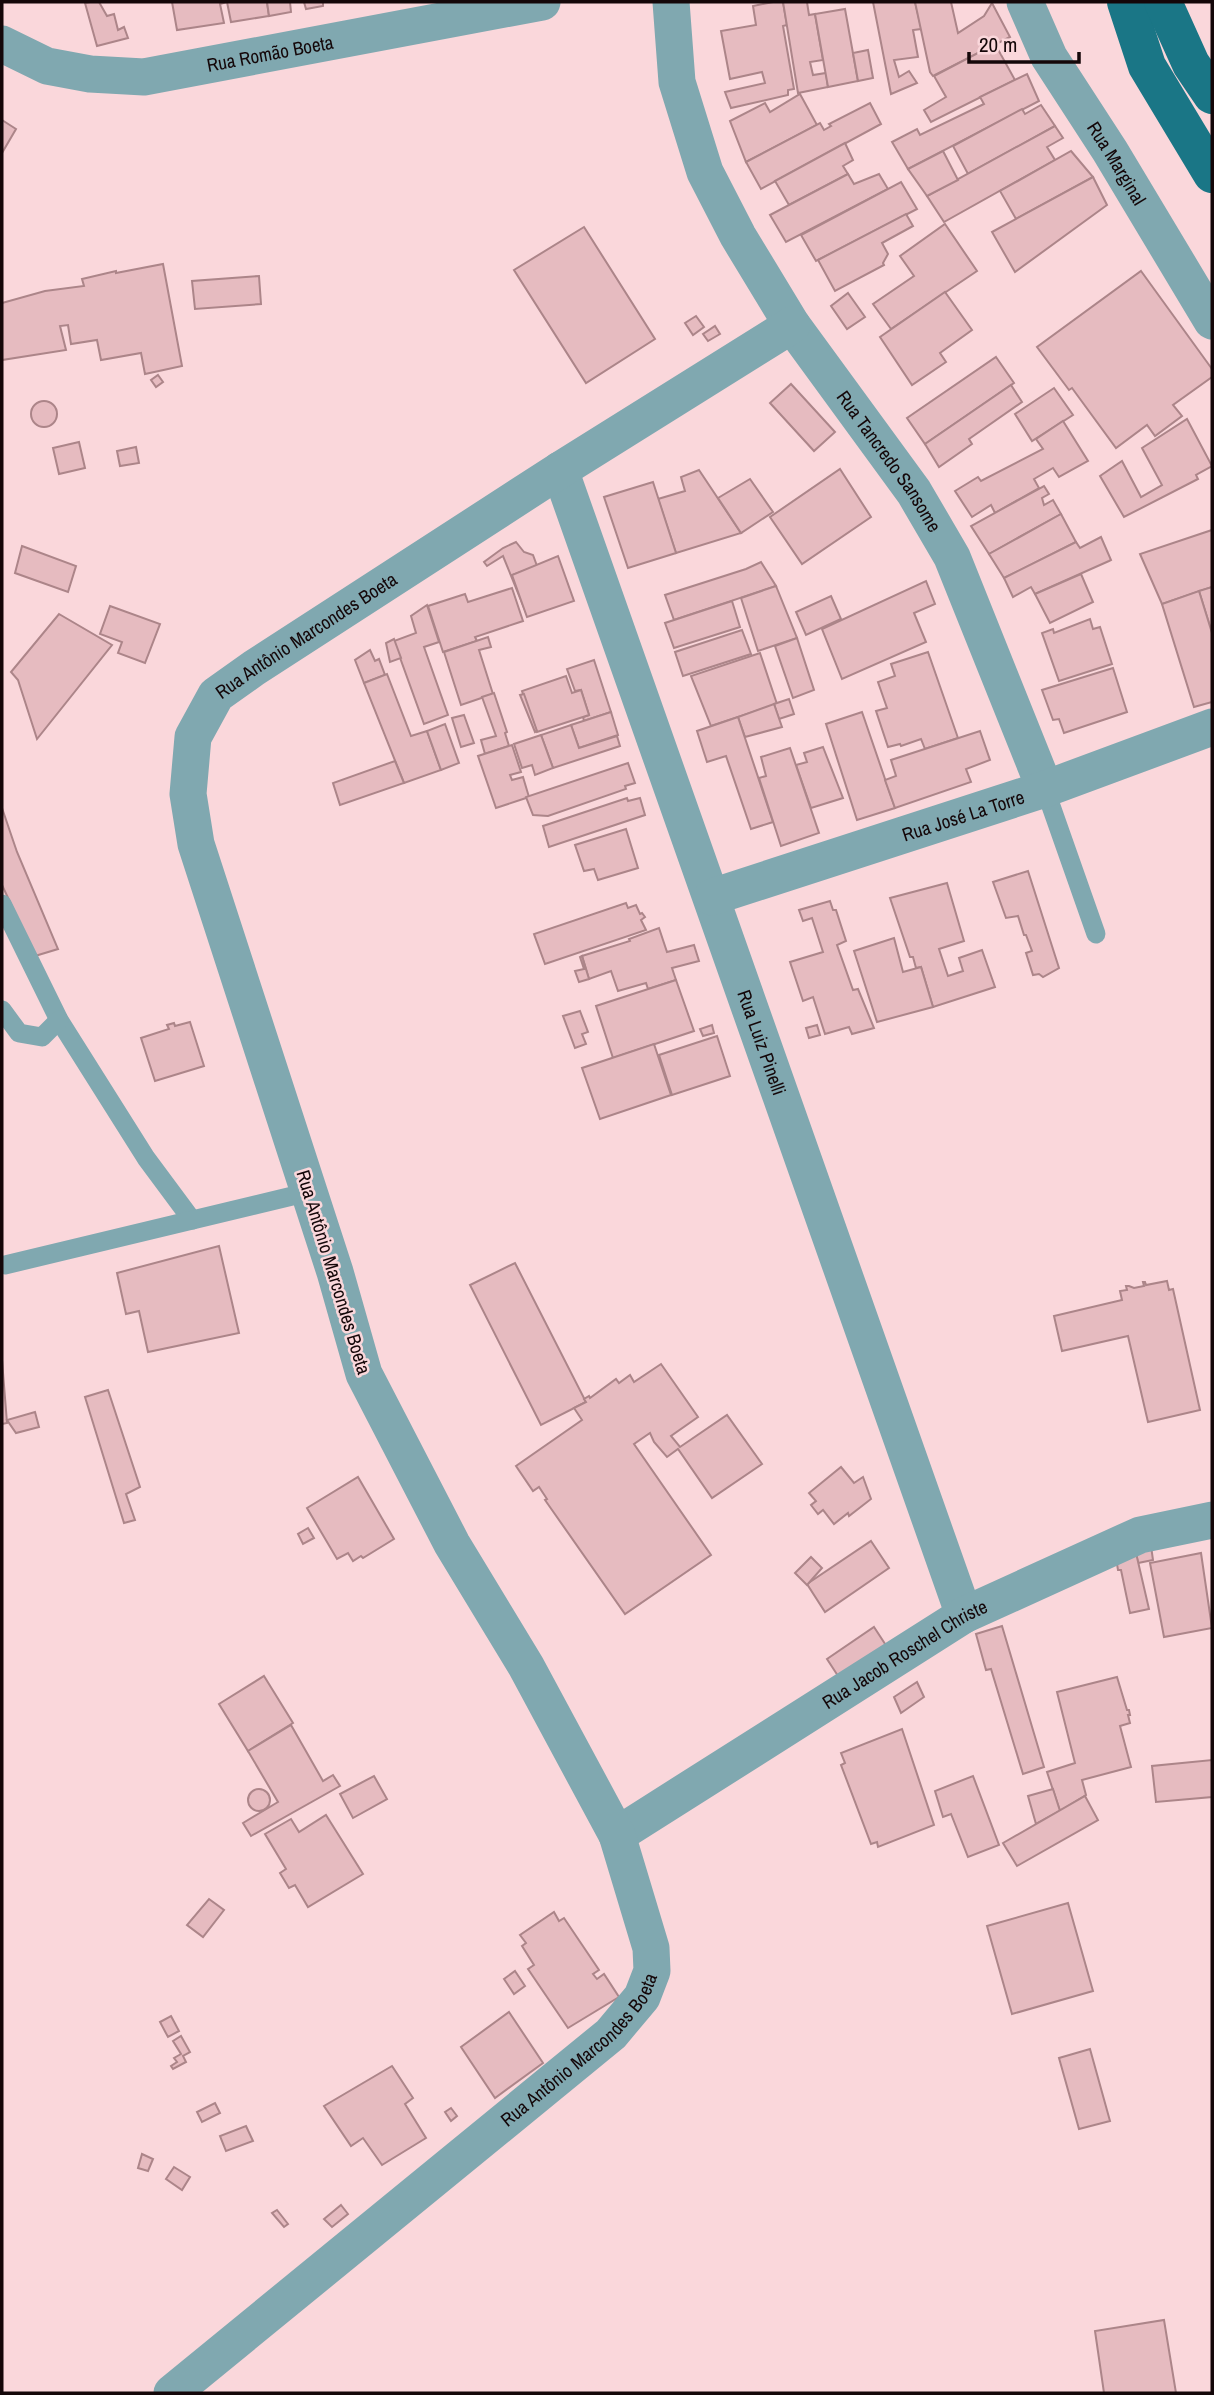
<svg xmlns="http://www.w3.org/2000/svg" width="1214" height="2395" viewBox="0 0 1214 2395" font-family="'Archivo Narrow',sans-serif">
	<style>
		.building { fill: #e6bbc0; stroke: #ac8589; stroke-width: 2 }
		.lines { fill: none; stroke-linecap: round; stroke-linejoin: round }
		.lane { stroke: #80a8b0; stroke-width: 19 }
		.street { stroke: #80a8b0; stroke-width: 37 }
		.primary { stroke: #1a7686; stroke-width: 38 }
		.labels { text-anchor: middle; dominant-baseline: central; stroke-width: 5; stroke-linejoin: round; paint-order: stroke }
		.street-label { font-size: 19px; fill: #140709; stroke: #fad7db }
	</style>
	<rect width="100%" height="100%" fill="#fad7db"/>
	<g class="building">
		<path d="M 90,2 L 99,2 L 107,16 L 114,14 L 118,30 L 124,27 L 128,38 L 97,46 L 85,3 Z"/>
		<path d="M 172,2 L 227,2 L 220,4 L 224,23 L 177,30 Z"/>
		<path d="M 227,2 L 267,2 L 269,16 L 231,22 Z"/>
		<path d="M 267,2 L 290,2 L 291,12 L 269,16 Z"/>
		<path d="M 304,2 L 323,2 L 323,6 L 306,9 Z"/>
		<path d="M 773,2 L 783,2 L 787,25 L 783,26 L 794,89 L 788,90 L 788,95 L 731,108 L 725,92 L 765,83 L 762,72 L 730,79 L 721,31 L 756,25 L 753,6 Z"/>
		<path d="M 783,2 L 807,2 L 809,15 L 815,14 L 823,60 L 810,62 L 813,75 L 826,73 L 828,87 L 798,93 Z"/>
		<path d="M 873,2 L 915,2 L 921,27 L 921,29 L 913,30 L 918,57 L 894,60 L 899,77 L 909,71 L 917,83 L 891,94 Z"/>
		<path d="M 915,2 L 951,2 L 958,33 L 984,16 L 992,3 L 1010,37 L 933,76 L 930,72 Z"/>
		<path d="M 845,9 L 858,81 L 828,87 L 815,14 Z"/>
		<path d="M 995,44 L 1015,80 L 931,122 L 924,110 L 946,97 L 934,76 Z"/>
		<path d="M 868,50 L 873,78 L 858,81 L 853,53 Z"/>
		<path d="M 1027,74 L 1039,101 L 908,169 L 892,142 L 917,129 L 920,135 L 984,104 L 980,97 Z"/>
		<path d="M 800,94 L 817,125 L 746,162 L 730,121 L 765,103 L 770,112 Z"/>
		<path d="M 870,103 L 881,124 L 761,189 L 746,162 L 820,123 L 824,130 L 831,126 L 829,124 Z"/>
		<path d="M 1041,105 L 1055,126 L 968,174 L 953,146 L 1022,109 L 1025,114 Z"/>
		<path d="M 2,120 L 16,129 L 2,153 Z"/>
		<path d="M 1055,126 L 1063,138 L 1047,147 L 1055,160 L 944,222 L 927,196 Z"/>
		<path d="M 845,143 L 853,160 L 843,166 L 848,174 L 789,205 L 775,181 Z"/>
		<path d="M 943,151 L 958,180 L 927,196 L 908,169 Z"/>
		<path d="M 1071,151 L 1093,177 L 1016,219 L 1000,191 Z"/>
		<path d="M 848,174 L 854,184 L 879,174 L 888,189 L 786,242 L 770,215 Z"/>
		<path d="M 1093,177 L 1107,205 L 1015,272 L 992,232 Z"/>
		<path d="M 901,182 L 917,209 L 816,261 L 801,235 Z"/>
		<path d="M 906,214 L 913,226 L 882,243 L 888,254 L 883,263 L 884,265 L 835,291 L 818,260 Z"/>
		<path d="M 945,224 L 977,271 L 891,329 L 873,304 L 914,276 L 900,256 Z"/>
		<path d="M 584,227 L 655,339 L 586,383 L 514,270 Z"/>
		<path d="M 163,264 L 182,366 L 145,374 L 141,353 L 101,360 L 97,340 L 71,344 L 68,325 L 60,326 L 66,350 L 2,360 L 2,303 L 45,291 L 84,286 L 82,279 L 116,271 L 116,273 Z"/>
		<path d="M 1141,271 L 1212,369 L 1212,377 L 1173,405 L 1182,416 L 1155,436 L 1147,425 L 1116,448 L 1072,388 L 1069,390 L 1037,347 Z"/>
		<path d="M 259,276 L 261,304 L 195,309 L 192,281 Z"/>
		<path d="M 945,292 L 972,330 L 940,353 L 946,362 L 912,385 L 880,337 Z"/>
		<path d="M 848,293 L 865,317 L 847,329 L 831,306 Z"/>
		<path d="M 696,316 L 704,327 L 693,335 L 685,323 Z"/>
		<path d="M 715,326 L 720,334 L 708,341 L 703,334 Z"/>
		<path d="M 996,357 L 1014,383 L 925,444 L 907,418 Z"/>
		<path d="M 158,375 L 163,382 L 156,387 L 151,380 Z"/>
		<path d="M 791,384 L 835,432 L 814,451 L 770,403 Z"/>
		<path d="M 1011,385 L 1022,402 L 969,439 L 972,444 L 939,467 L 925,444 Z"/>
		<path d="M 1054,388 L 1073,415 L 1032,441 L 1015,414 Z"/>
		<circle cx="44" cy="414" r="13"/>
		<path d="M 1187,419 L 1212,466 L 1196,475 L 1198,479 L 1196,480 L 1124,517 L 1100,476 L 1122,461 L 1141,497 L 1162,485 L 1142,448 Z"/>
		<path d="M 1063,421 L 1088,461 L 1059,477 L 1053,468 L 1034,479 L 1039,488 L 995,513 L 991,505 L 972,517 L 955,491 L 978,477 L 981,481 L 1043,449 L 1036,439 Z"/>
		<path d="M 79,442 L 85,468 L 59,474 L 53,448 Z"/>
		<path d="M 136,447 L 139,463 L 120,466 L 117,451 Z"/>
		<path d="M 840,469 L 871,517 L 802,564 L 770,517 Z"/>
		<path d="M 699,470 L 741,533 L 676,553 L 658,499 L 685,491 L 681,477 Z"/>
		<path d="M 750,479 L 773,512 L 741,533 L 718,498 Z"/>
		<path d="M 653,482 L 676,553 L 628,568 L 604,497 Z"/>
		<path d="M 1044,486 L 1049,494 L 1042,498 L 1044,505 L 1053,500 L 1061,514 L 989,554 L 971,526 Z"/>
		<path d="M 1061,514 L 1076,542 L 1004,578 L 989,554 Z"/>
		<path d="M 1212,530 L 1212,587 L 1162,604 L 1140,554 Z"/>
		<path d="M 1101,537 L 1111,560 L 1109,561 L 1035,594 L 1031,587 L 1013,597 L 1004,578 L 1076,542 L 1080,548 Z"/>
		<path d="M 516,542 L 524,552 L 533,555 L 537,566 L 512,575 L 527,615 L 503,556 L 487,566 L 484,562 L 503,548 Z"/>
		<path d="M 22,546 L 76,566 L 68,592 L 15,573 Z"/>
		<path d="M 558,556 L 574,601 L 527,617 L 512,575 Z"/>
		<path d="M 761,562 L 776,586 L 674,620 L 665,595 L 746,569 Z"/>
		<path d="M 1081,574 L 1093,602 L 1050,623 L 1035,594 Z"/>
		<path d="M 926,581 L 935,604 L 914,613 L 926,642 L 842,679 L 822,629 Z"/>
		<path d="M 776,586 L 797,638 L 758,651 L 741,598 Z"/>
		<path d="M 1212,587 L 1212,633 L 1199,591 Z"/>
		<path d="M 512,588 L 523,621 L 475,637 L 477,641 L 443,652 L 428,606 L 465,594 L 468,602 Z"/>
		<path d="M 1199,591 L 1212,633 L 1212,702 L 1194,707 L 1162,604 Z"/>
		<path d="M 831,596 L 841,619 L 806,635 L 796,612 Z"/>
		<path d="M 732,601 L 740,627 L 674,648 L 665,623 Z"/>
		<path d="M 427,605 L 439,642 L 424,647 L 448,715 L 424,724 L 394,641 L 416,633 L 411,616 Z"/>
		<path d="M 110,606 L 160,624 L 145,663 L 118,653 L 122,642 L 100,634 Z"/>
		<path d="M 59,614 L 112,645 L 37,739 L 18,680 L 11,672 Z"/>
		<path d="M 1090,619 L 1093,629 L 1100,627 L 1112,664 L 1059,681 L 1042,633 L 1053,629 L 1054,633 Z"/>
		<path d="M 742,630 L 751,654 L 683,676 L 675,652 Z"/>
		<path d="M 488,637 L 491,647 L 479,650 L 493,694 L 461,705 L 444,652 Z"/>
		<path d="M 797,638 L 814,690 L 793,698 L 775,646 Z"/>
		<path d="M 394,639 L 401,658 L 390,662 L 386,643 Z"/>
		<path d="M 370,650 L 375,661 L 379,659 L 385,675 L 364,683 L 355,660 Z"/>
		<path d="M 928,652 L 958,738 L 925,749 L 921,739 L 901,746 L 900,744 L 888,747 L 876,711 L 887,708 L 878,682 L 895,676 L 891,664 Z"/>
		<path d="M 760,653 L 777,704 L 711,726 L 691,676 Z"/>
		<path d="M 594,660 L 611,712 L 584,721 L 583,717 L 589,715 L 581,690 L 575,691 L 567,669 Z"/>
		<path d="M 1113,668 L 1127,712 L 1064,733 L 1059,719 L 1053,720 L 1042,690 Z"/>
		<path d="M 387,674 L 411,736 L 427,731 L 441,770 L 404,783 L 364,683 Z"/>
		<path d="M 566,676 L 572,693 L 581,690 L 589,715 L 537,732 L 522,691 Z"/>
		<path d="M 494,693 L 507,732 L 505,733 L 509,746 L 485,754 L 481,740 L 496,736 L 482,697 Z"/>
		<path d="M 524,694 L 537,731 L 535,732 L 520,695 Z"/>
		<path d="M 789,699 L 794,714 L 779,719 L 774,704 Z"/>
		<path d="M 774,704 L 782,727 L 745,737 L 738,717 Z"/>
		<path d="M 611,712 L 618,735 L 579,748 L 571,725 Z"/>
		<path d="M 862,712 L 895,808 L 857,820 L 826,724 Z"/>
		<path d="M 464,715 L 474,743 L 461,747 L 452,718 Z"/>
		<path d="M 738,717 L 773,822 L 751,829 L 726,756 L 707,762 L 697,731 Z"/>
		<path d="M 445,724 L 459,763 L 441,770 L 427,731 Z"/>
		<path d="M 571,725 L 579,748 L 617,736 L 620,746 L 553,768 L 541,735 Z"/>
		<path d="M 980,731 L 990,760 L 966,769 L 971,782 L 895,808 L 885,780 L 896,776 L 891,760 Z"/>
		<path d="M 541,735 L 553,768 L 535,775 L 532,765 L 522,768 L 514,744 Z"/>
		<path d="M 512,745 L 521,772 L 510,775 L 512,780 L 523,777 L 529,797 L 496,808 L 478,756 Z"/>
		<path d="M 823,747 L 843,798 L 811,808 L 796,765 L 807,762 L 804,753 Z"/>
		<path d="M 790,748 L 819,833 L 781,846 L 759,778 L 766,776 L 761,757 Z"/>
		<path d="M 395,761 L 404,783 L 340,805 L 333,783 Z"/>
		<path d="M 628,763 L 635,783 L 625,786 L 626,789 L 548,816 L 533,815 L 526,797 Z"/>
		<path d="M 627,798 L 628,801 L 640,798 L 645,815 L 549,847 L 543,826 Z"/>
		<path d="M 2,808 L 17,852 L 58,949 L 35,956 L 2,885 Z"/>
		<path d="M 626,829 L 638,868 L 598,880 L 594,869 L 584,871 L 575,845 Z"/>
		<path d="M 1028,871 L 1059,968 L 1043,977 L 1039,974 L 1033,975 L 1026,953 L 1032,951 L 1026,935 L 1024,935 L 1018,916 L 1006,918 L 993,882 Z"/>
		<path d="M 947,883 L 964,941 L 939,949 L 948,976 L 963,971 L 959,958 L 982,950 L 995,987 L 933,1007 L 921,967 L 916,968 L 913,957 L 910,957 L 890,898 Z"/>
		<path d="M 830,901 L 833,910 L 836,910 L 846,941 L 837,945 L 853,990 L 858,989 L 874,1028 L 852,1034 L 849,1027 L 825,1034 L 813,997 L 803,1001 L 790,962 L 823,952 L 812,918 L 803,921 L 799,910 Z"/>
		<path d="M 626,903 L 628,908 L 636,905 L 640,914 L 642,913 L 645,917 L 641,920 L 646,930 L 545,964 L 534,934 Z"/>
		<path d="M 659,928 L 667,952 L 694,945 L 699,961 L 672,968 L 676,980 L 648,989 L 646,983 L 618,991 L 611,971 L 589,979 L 582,956 L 630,941 L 629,939 Z"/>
		<path d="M 894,938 L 903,972 L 921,967 L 933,1007 L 877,1022 L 854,951 Z"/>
		<path d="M 582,956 L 589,979 L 579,982 L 575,971 L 584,969 L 580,957 Z"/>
		<path d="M 676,980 L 694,1031 L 613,1058 L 596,1006 Z"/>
		<path d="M 580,1011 L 588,1032 L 582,1034 L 586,1044 L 575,1048 L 563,1016 Z"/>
		<path d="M 190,1022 L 204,1066 L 155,1081 L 141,1038 L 169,1029 L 167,1025 L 174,1023 L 175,1026 Z"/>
		<path d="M 712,1025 L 714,1033 L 703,1036 L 700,1029 Z"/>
		<path d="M 817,1025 L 820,1035 L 809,1038 L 806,1028 Z"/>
		<path d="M 717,1036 L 730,1076 L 672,1095 L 659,1055 Z"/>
		<path d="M 654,1044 L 671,1095 L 600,1119 L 582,1068 Z"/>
		<path d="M 219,1246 L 239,1333 L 148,1352 L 139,1311 L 126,1314 L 117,1273 Z"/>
		<path d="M 515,1263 L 586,1402 L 541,1425 L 470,1285 Z"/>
		<path d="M 1167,1281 L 1169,1290 L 1173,1289 L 1200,1410 L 1148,1422 L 1128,1336 L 1062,1351 L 1054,1316 L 1122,1300 L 1120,1291 L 1127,1290 L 1126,1286 L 1129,1286 L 1134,1288 L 1144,1286 L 1143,1282 L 1145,1282 L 1146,1285 Z"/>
		<path d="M 2,1360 L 7,1423 L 2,1424 Z"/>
		<path d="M 661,1364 L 698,1417 L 671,1436 L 680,1447 L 727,1415 L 762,1464 L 712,1498 L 678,1449 L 667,1457 L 654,1442 L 650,1433 L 634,1444 L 711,1555 L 625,1614 L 545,1500 L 547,1499 L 539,1487 L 533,1491 L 516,1466 L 582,1420 L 574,1408 L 586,1402 L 584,1399 L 589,1396 L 590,1398 L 616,1379 L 619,1383 L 630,1375 L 634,1382 Z"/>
		<path d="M 108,1390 L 140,1487 L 126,1494 L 135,1520 L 124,1523 L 85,1397 Z"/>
		<path d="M 35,1412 L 39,1427 L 16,1433 L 7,1420 Z"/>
		<path d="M 841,1467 L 854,1483 L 863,1477 L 871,1499 L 849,1516 L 848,1513 L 834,1524 L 823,1510 L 818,1514 L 811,1505 L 816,1501 L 809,1493 Z"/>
		<path d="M 358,1477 L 394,1539 L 363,1558 L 361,1556 L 353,1561 L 348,1553 L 337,1559 L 307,1508 Z"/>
		<path d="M 308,1528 L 314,1538 L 303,1544 L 298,1534 Z"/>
		<path d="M 871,1541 L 889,1568 L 825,1612 L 807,1584 Z"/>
		<path d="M 1151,1546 L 1153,1560 L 1138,1563 L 1136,1553 Z"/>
		<path d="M 1136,1553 L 1149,1609 L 1130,1613 L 1121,1570 L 1118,1570 L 1116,1558 Z"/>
		<path d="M 1201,1553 L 1212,1628 L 1164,1637 L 1150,1563 Z"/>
		<path d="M 811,1557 L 822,1568 L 807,1585 L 795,1573 Z"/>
		<path d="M 1002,1626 L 1044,1767 L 1023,1774 L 991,1669 L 986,1670 L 976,1634 Z"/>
		<path d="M 874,1627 L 889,1650 L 840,1679 L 827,1659 Z"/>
		<path d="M 264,1676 L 293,1723 L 248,1751 L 219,1704 Z"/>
		<path d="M 1117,1677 L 1127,1710 L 1129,1710 L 1130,1715 L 1128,1715 L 1130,1723 L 1120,1726 L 1131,1767 L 1082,1780 L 1086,1795 L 1060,1811 L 1047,1772 L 1075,1763 L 1057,1692 Z"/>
		<path d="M 917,1682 L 924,1697 L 901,1713 L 894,1697 Z"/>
		<path d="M 291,1725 L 323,1781 L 333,1775 L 340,1786 L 251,1836 L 243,1823 L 278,1802 L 248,1751 Z"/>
		<path d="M 902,1729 L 934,1825 L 878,1847 L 877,1842 L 871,1844 L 841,1765 L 845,1763 L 841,1753 Z"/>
		<path d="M 1212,1760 L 1212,1797 L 1156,1802 L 1152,1766 Z"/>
		<path d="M 374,1776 L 387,1799 L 353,1818 L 340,1794 Z"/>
		<path d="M 973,1776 L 999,1845 L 968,1857 L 951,1814 L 943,1817 L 935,1791 Z"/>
		<circle cx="259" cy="1800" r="11"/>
		<path d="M 1053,1789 L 1060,1811 L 1036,1824 L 1028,1796 Z"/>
		<path d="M 1085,1796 L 1098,1820 L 1017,1866 L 1003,1843 Z"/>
		<path d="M 326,1815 L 363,1874 L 308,1907 L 295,1885 L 289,1888 L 280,1873 L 286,1869 L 265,1834 L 291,1819 L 299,1832 Z"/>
		<path d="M 209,1899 L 224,1910 L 203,1937 L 187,1925 Z"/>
		<path d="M 1068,1903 L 1093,1991 L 1012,2014 L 987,1926 Z"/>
		<path d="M 554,1912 L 559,1921 L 564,1918 L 599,1970 L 593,1974 L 597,1979 L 604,1974 L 619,1997 L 568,2028 L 528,1969 L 534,1965 L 522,1946 L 526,1943 L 520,1935 Z"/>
		<path d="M 515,1971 L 525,1986 L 514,1994 L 504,1979 Z"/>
		<path d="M 509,2012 L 543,2063 L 495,2098 L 461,2047 Z"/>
		<path d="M 171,2016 L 179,2031 L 168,2037 L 160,2022 Z"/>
		<path d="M 181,2036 L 190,2052 L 183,2056 L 186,2062 L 173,2069 L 171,2066 L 177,2062 L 174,2058 L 181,2054 L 173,2041 Z"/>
		<path d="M 1090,2049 L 1110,2121 L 1079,2129 L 1059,2058 Z"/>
		<path d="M 392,2066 L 413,2098 L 405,2104 L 426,2138 L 382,2165 L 363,2138 L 351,2146 L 324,2106 Z"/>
		<path d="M 215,2103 L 220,2113 L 202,2122 L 197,2112 Z"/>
		<path d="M 451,2108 L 457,2116 L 451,2121 L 445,2112 Z"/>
		<path d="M 246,2126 L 253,2141 L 226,2151 L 220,2136 Z"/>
		<path d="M 142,2154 L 153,2159 L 148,2171 L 138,2168 Z"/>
		<path d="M 174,2167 L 190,2177 L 182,2190 L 166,2179 Z"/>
		<path d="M 341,2205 L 348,2214 L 332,2227 L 324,2219 Z"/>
		<path d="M 277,2210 L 288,2224 L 284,2227 L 272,2213 Z"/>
		<path d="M 1164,2320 L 1176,2393 L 1104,2393 L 1095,2331 Z"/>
	</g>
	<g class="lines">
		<g class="lane">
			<path d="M 1045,789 L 1096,934"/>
			<path d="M 2,904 L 59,1020 L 146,1158 L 192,1220"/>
			<path d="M 2,1010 L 19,1033 L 42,1037 L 59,1020"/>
			<path d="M 5,1265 L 309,1192"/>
		</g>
		<g class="street">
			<path id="s1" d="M 671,2 L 677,82 L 705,172 L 738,236 L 792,325 L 914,492 L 952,557 L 1045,789"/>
			<path id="s2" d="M 1025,2 L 1049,57 L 1110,151 L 1212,321"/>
			<path id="s3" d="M 2,44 L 47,66 L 90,74 L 144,77 L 542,2"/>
			<path id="s4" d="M 560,470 L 964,1615"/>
			<path id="s5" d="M 712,897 L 1045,789 L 1212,727"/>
			<path id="s6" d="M 617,1835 L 964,1615 L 1140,1535 L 1212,1520"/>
			<path id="s7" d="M 172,2393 L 611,2034 L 642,1997 L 652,1971 L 651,1948 L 617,1835 L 526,1666 L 452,1544 L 364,1374 L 335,1272 L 196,844 L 188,794 L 193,737 L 216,695 L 254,668 L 560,470 L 792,325"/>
		</g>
		<g class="primary">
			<path d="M 1126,2 L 1147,66 L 1212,174"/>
			<path d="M 1163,2 L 1191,64 L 1212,95"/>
		</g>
	</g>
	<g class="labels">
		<g class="street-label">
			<text stroke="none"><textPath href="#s3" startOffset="276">Rua Romão Boeta</textPath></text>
			<text stroke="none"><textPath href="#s2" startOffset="186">Rua Marginal</textPath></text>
			<text stroke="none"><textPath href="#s1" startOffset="518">Rua Tancredo Sansome</textPath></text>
			<text stroke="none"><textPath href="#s7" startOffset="2130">Rua Antônio Marcondes Boeta</textPath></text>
			<text stroke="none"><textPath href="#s5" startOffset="264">Rua José La Torre</textPath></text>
			<text stroke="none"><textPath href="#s4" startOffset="607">Rua Luiz Pinelli</textPath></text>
			<text transform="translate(334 1272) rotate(73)">Rua Antônio Marcondes Boeta</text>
			<text stroke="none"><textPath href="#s6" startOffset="340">Rua Jacob Roschel Christe</textPath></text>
			<text stroke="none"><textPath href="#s7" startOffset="534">Rua Antônio Marcondes Boeta</textPath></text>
		</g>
	</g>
	<rect width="1214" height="2395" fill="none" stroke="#140709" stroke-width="7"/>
	<path d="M969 52v10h110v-10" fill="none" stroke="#140709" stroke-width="3.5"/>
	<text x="979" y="52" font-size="21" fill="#140709" stroke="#fad7db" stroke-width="5" paint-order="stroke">20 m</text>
</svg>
